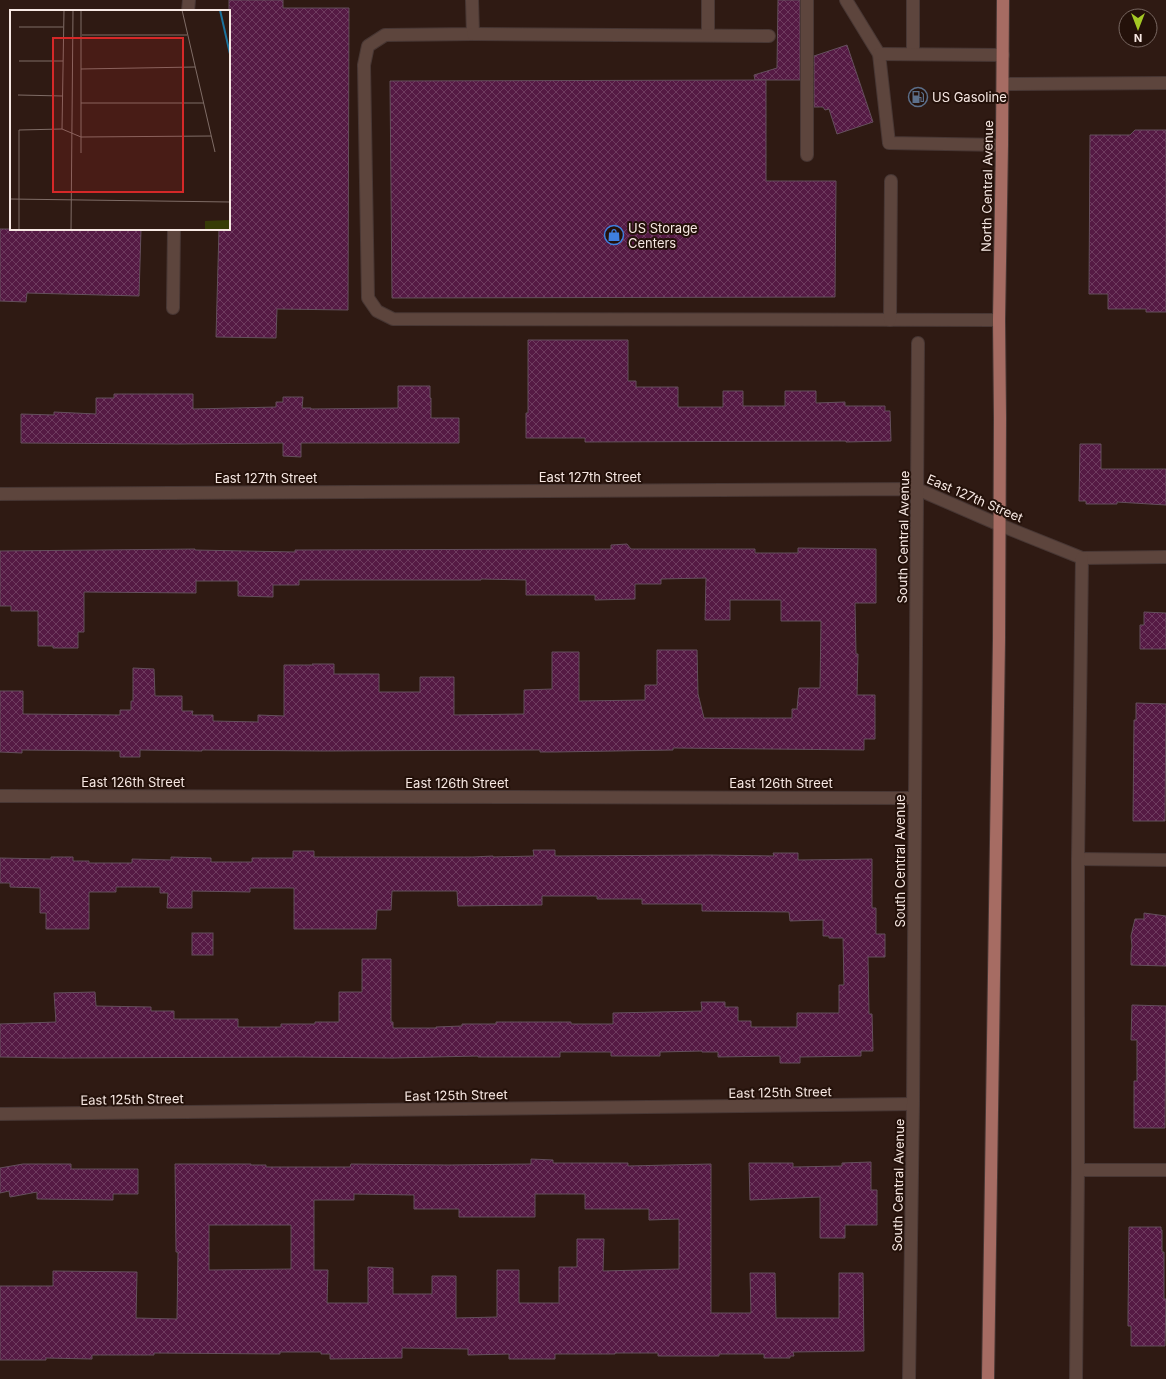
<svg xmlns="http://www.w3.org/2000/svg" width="1166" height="1379" viewBox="0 0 1166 1379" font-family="Inter,sans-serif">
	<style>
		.building { fill: url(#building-cross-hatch); stroke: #644f5c; fill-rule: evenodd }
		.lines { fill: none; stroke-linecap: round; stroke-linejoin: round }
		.service-casing { stroke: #483734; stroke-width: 14 }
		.minor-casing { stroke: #483734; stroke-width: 14 }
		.primary-casing { stroke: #483734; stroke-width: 14 }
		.service { stroke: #5d453d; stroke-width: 12 }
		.minor { stroke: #5d453d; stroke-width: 12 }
		.primary { stroke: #a66c63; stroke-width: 12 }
		.labels { text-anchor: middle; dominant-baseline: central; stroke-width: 4; stroke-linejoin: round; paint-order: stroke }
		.poi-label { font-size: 13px; fill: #f7e8e3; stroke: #24110a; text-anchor: start }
		.street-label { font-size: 13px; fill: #f7e8e3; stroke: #24110a }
		.inset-river { fill: none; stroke: #1c739d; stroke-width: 2 }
		.inset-road { fill: none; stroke: #7f6c66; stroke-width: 1 }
		.view { fill: #d62828; fill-opacity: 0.15; stroke: #d62828; stroke-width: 2 }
		.inset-edge { fill: none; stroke: #f7e8e3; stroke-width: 2 }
	</style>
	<defs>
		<pattern id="building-cross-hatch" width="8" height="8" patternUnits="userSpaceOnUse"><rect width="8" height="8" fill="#551a44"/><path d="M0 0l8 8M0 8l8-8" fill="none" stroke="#6e3b5f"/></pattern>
	</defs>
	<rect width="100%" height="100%" fill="#2f1a13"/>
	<g class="building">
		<path d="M 229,0 L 283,0 L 283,8 L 349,8 L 348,310 L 277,309 L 276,338 L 216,337 L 219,229 L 229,229 Z"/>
		<path d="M 778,0 L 800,0 L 800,80 L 755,80 L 754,75 L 777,68 Z"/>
		<path d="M 847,45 L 873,122 L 837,134 L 829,109 L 825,110 L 823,107 L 814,107 L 814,56 Z"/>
		<path d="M 766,80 L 766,181 L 836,181 L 835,297 L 392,298 L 390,81 Z"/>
		<path d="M 1135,130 L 1166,130 L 1166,312 L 1146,312 L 1146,309 L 1108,309 L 1108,294 L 1089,294 L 1090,135 L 1130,135 Z"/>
		<path d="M 0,229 L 141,229 L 139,296 L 27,293 L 26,302 L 0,301 Z"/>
		<path d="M 528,340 L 628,340 L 628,381 L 636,381 L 636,387 L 678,387 L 678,407 L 723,407 L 723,391 L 743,391 L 743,406 L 785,406 L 785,391 L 816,391 L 816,403 L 845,402 L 845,406 L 885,406 L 885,411 L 890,411 L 891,441 L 846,442 L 846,441 L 585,442 L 585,438 L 526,438 L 526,413 L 528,413 Z"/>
		<path d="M 398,386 L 430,386 L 430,398 L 431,398 L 431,418 L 459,418 L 459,443 L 301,443 L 301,457 L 283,456 L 283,443 L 179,444 L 21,443 L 21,414 L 54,415 L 54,412 L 96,414 L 96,398 L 114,398 L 114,394 L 193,394 L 193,409 L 276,407 L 276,402 L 283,402 L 283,397 L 303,397 L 302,408 L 311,408 L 311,409 L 398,408 Z"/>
		<path d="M 1080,444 L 1101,444 L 1101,469 L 1166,469 L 1166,505 L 1117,502 L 1117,504 L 1086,504 L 1086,501 L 1079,501 Z"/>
		<path d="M 627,544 L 631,549 L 755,549 L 755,553 L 798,553 L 798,548 L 876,549 L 876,603 L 855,603 L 856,654 L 858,654 L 857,695 L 875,695 L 875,739 L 864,739 L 864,750 L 673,748 L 673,750 L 555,752 L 540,752 L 540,750 L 323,751 L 202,750 L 202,751 L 140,750 L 140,757 L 120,757 L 120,751 L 22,750 L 22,753 L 0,752 L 0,691 L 23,691 L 23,714 L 120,715 L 120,710 L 131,710 L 131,701 L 133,701 L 133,668 L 154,669 L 155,696 L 182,696 L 182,711 L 193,711 L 192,715 L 213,715 L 213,721 L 258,722 L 258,715 L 284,716 L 284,665 L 313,665 L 312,664 L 334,664 L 334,674 L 379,674 L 379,692 L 420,692 L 420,677 L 454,677 L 454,715 L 524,714 L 524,690 L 552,689 L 552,652 L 579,652 L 579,701 L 645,700 L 645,685 L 657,685 L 657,650 L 697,650 L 698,694 L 704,718 L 792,718 L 792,709 L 797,709 L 799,688 L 820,688 L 821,621 L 781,621 L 781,600 L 730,600 L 730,620 L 705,620 L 706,578 L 661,579 L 661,584 L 635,584 L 635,599 L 595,600 L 595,595 L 526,595 L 526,580 L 481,579 L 481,580 L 299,580 L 299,585 L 273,585 L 273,597 L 238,596 L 238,581 L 196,581 L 196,593 L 84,592 L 84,632 L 78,632 L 78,648 L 53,648 L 53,646 L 38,646 L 38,611 L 11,611 L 11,606 L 0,606 L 0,551 L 195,549 L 195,550 L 295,552 L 295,550 L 596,549 L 611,549 L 611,545 Z"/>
		<path d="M 1144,612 L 1166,613 L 1166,649 L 1140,649 L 1140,625 L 1144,625 Z"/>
		<path d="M 1136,703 L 1166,704 L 1165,821 L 1133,821 L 1134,720 L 1136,720 Z"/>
		<path d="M 533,850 L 555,850 L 555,856 L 711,855 L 774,856 L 773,853 L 798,853 L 798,860 L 872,859 L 872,908 L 876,908 L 876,934 L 885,934 L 885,957 L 868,957 L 869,1014 L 872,1014 L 873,1051 L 861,1051 L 861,1056 L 800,1057 L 800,1063 L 780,1063 L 780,1056 L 718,1057 L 718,1052 L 702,1052 L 702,1051 L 660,1052 L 660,1056 L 611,1056 L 611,1052 L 560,1052 L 560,1057 L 478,1057 L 478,1056 L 393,1058 L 297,1057 L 63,1058 L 0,1057 L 0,1024 L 56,1022 L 54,993 L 95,992 L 96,1006 L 151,1007 L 151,1011 L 174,1011 L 174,1019 L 238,1019 L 238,1027 L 281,1027 L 281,1024 L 315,1024 L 315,1022 L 339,1022 L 339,992 L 362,992 L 362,959 L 391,959 L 391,1022 L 393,1022 L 393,1028 L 436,1028 L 436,1027 L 462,1026 L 462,1024 L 496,1024 L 496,1022 L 571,1022 L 571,1024 L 613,1024 L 613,1013 L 702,1011 L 701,1002 L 725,1002 L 725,1007 L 738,1007 L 738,1021 L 751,1021 L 751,1027 L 797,1027 L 797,1013 L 839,1013 L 839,985 L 844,985 L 843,938 L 829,938 L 829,936 L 823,936 L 823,920 L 790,921 L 789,912 L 702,911 L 702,904 L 642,904 L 642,899 L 597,899 L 597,896 L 542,896 L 542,905 L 458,906 L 457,891 L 392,891 L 391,910 L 377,910 L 376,929 L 294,929 L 294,888 L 250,888 L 250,892 L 192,891 L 192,908 L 167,908 L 168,893 L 160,893 L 160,887 L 116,887 L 116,892 L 89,892 L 89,929 L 46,929 L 46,913 L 40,913 L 40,888 L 10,887 L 10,883 L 0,883 L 0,858 L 51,859 L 51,857 L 73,857 L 73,861 L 89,861 L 89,863 L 132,863 L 132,859 L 171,860 L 171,857 L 211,858 L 211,862 L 252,862 L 252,858 L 293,858 L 293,851 L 314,851 L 314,857 L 473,857 L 493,856 L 493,857 L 534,856 Z"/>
		<path d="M 1144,913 L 1166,916 L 1166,966 L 1131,965 L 1131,953 L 1132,946 L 1131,936 L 1135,919 L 1144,919 Z"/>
		<rect x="192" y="933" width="21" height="22"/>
		<path d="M 1132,1005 L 1166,1006 L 1165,1128 L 1134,1128 L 1134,1081 L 1137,1081 L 1137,1040 L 1131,1040 Z"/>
		<path d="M 531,1159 L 553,1160 L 553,1163 L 628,1163 L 628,1166 L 711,1164 L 711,1313 L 751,1313 L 750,1273 L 775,1273 L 776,1318 L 839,1318 L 839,1273 L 863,1273 L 864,1351 L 793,1352 L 794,1356 L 790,1356 L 790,1358 L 764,1358 L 764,1354 L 719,1354 L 719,1356 L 658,1356 L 658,1353 L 615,1353 L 615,1354 L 555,1354 L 555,1359 L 509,1359 L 509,1354 L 468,1355 L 468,1349 L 402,1348 L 402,1358 L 330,1359 L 330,1354 L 321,1354 L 321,1352 L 280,1352 L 280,1354 L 154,1353 L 154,1355 L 92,1355 L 92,1359 L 46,1358 L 46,1360 L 0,1360 L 0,1286 L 53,1286 L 53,1271 L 137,1272 L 136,1318 L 177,1319 L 178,1252 L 176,1252 L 175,1164 L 251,1164 L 251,1165 L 266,1165 L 266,1167 L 350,1167 L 351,1164 L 448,1165 L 531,1164 ZM 354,1194 L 414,1195 L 414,1209 L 459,1209 L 459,1217 L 535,1217 L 535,1194 L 585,1194 L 585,1209 L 649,1209 L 649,1220 L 679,1219 L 679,1269 L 603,1271 L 604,1239 L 577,1239 L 577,1267 L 559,1267 L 559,1303 L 519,1303 L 519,1270 L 497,1270 L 497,1317 L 456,1318 L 456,1276 L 432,1276 L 432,1294 L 393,1294 L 393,1268 L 368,1267 L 368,1303 L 327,1303 L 328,1270 L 314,1270 L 314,1200 L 354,1200 ZM 209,1225 L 291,1225 L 291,1269 L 209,1270 Z"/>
		<path d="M 871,1162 L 871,1190 L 877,1190 L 877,1225 L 845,1225 L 845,1238 L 820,1238 L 820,1197 L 750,1200 L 749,1163 L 793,1163 L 793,1167 L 842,1166 L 842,1163 Z"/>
		<path d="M 23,1164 L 71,1164 L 71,1169 L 138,1169 L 138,1194 L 113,1194 L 113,1200 L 37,1199 L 37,1192 L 10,1197 L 9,1191 L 0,1193 L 0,1168 Z"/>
		<path d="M 1129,1227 L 1161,1227 L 1161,1230 L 1162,1230 L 1162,1252 L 1164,1252 L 1164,1299 L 1166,1299 L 1165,1346 L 1131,1346 L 1131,1326 L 1128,1326 L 1128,1314 Z"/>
	</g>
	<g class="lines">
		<g class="service-casing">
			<g id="service">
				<path d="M 472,0 L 473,34 L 385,35 L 368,46 L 364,65 L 368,298 L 377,311 L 393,319 L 999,320"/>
				<path d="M 708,0 L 708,35"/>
				<path d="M 846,0 L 879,54 L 889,143 L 1002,145"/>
				<path d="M 913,0 L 913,54"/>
				<path d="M 188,11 L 189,0"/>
				<path d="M 473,34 L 769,36"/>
				<path d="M 879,54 L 1003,55"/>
				<path d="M 1003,84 L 1166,83"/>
				<path d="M 807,155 L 807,0"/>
				<path d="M 173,308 L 174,229"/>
				<path d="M 890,320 L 891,181"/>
			</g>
		</g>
		<g class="minor-casing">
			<g id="minor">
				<path d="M 0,494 L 917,489 L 1000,525 L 1082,558 L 1166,557"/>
				<path d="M 0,796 L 914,798"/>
				<path d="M 1078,859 L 1166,860"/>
				<path d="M 0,1114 L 913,1104"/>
				<path d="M 1078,1170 L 1166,1170"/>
				<path d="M 909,1379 L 913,1104 L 918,343"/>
				<path d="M 1076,1379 L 1078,1170 L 1078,859 L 1082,558"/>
			</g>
		</g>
		<g class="primary-casing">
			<path id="primary" d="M 988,1379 L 999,640 L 1000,418 L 999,320 L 1002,145 L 1003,0"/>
		</g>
		<use href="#service" class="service"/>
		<use href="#minor" class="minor"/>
		<use href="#primary" class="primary"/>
	</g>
	<defs>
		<g id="fuel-ring" transform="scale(1)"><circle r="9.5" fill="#24110a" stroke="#5c6f8a" stroke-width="1.5"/><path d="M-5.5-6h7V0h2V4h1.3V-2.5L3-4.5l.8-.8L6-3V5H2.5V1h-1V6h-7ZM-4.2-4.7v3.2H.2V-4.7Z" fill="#5c6f8a"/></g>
		<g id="shop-ring" transform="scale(1)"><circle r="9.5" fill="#24110a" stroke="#3f7fe0" stroke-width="1.5"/><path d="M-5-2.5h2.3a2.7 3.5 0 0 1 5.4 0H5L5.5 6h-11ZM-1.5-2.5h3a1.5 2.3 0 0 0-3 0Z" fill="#3f7fe0"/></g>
	</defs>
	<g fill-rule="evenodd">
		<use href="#fuel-ring" x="918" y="97"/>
		<use href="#shop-ring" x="614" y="235"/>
	</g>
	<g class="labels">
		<g class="poi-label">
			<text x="932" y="97">US Gasoline</text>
			<text x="628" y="228">US Storage<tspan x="628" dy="15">Centers</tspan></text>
		</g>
		<g class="street-label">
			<text transform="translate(987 186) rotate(-89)">North Central Avenue</text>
			<text x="590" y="477">East 127th Street</text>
			<text x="266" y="478">East 127th Street</text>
			<text transform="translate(975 498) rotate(23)">East 127th Street</text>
			<text transform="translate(903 537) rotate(-89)">South Central Avenue</text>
			<text x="133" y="782">East 126th Street</text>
			<text x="457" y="783">East 126th Street</text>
			<text x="781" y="783">East 126th Street</text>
			<text transform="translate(900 861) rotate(-90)">South Central Avenue</text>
			<text transform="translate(780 1092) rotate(-1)">East 125th Street</text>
			<text transform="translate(456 1095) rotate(-1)">East 125th Street</text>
			<text transform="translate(132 1099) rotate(-1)">East 125th Street</text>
			<text transform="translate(898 1185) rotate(-89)">South Central Avenue</text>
		</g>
	</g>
	<g transform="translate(10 10)">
		<rect width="220" height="220" fill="#2f1a13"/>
		<path d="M 220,210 L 220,220 L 195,220 L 195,211 Z" fill="#363b06"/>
		<path class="inset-river" d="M 210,0 L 220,44"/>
		<path class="inset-road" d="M 172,0 L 205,142M 9,17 L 53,17M 72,25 L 177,25M 9,51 L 53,51M 71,59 L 185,57M 8,85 L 53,86M 71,93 L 194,93M 52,119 L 54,0M 71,143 L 71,0M 0,189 L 220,192M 9,220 L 9,120 L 52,119 L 71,127 L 201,126M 61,220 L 63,0"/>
		<path class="view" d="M 43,28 L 173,28 L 173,182 L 43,182 Z"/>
		<rect width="220" height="220" class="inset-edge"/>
	</g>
	<g transform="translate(1138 28) rotate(180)"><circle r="19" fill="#24110a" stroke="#786761"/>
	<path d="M0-3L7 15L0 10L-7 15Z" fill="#a4c824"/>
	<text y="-6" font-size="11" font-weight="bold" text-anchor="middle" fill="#f7e8e3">N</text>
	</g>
</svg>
